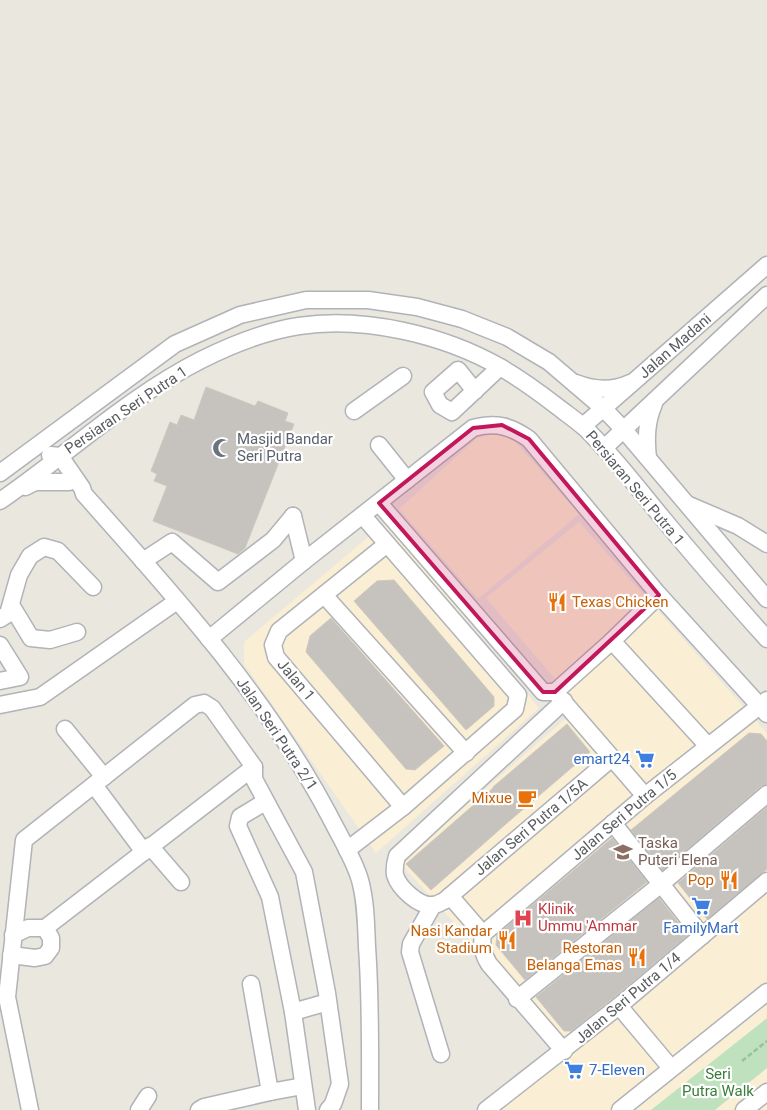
<svg xmlns="http://www.w3.org/2000/svg" width="767" height="1110" viewBox="0 0 767 1110" font-family="Roboto,sans-serif">
	<style>
		.commercial { fill: #faefd4 }
		.green { fill: #bfe1bd }
		.building { fill: #c6c2bd; stroke: #cec8be }
		.lines { fill: none; stroke-linecap: round; stroke-linejoin: round }
		.minor-casing { stroke: #b0b3b7; stroke-width: 19 }
		.path { stroke: #97c1a0; stroke-width: 2.5; stroke-dasharray: 5 2.5; stroke-linecap: butt }
		.minor { stroke: #fff; stroke-width: 16 }
		.marked { fill: #c2185b; fill-opacity: 0.2; stroke: #c2185b; stroke-width: 4; stroke-linejoin: round }
		.labels { text-anchor: middle; dominant-baseline: central; stroke-width: 4.5; stroke-linejoin: round; paint-order: stroke }
		.street-label { font-size: 15px; fill: #585c60; stroke: #fff }
		.worship-label { font-size: 15px; fill: #5b616d; stroke: #fff; text-anchor: start }
		.food-label { font-size: 15px; fill: #c56008; stroke: #fff; text-anchor: end }
		.shop-label { font-size: 15px; fill: #366cbe; stroke: #fff; text-anchor: end }
		.education-label { font-size: 15px; fill: #785e54; stroke: #fff; text-anchor: start }
		.health-label { font-size: 15px; fill: #be3a42; stroke: #fff; text-anchor: start }
		.park-label { font-size: 15px; fill: #3a7e39; stroke: #fff }
	</style>
	<rect width="100%" height="100%" fill="#eae7df"/>
	<g class="commercial">
		<path d="M 493,434 L 512,438 L 579,514 L 478,599 L 399,509 L 477,438 Z"/>
		<path d="M 386,522 L 539,708 L 376,853 L 244,664 L 244,642 Z"/>
		<path d="M 579,522 L 767,733 L 767,1110 L 497,1110 L 571,1052 L 400,863 L 579,707 L 486,598 Z"/>
	</g>
	<path class="green" d="M 767,1018 L 767,1068 L 715,1110 L 651,1110 Z"/>
	<g class="building">
		<path d="M 206,387 L 255,406 L 258,401 L 288,413 L 285,421 L 294,424 L 245,548 L 238,554 L 153,521 L 167,486 L 154,481 L 157,474 L 151,471 L 170,422 L 177,425 L 181,415 L 194,420 Z"/>
		<path d="M 394,580 L 494,697 L 494,706 L 466,730 L 354,601 L 377,581 Z"/>
		<path d="M 331,618 L 444,746 L 415,770 L 406,769 L 306,652 L 310,636 Z"/>
		<path d="M 567,724 L 590,752 L 507,823 L 431,890 L 406,864 L 493,788 L 493,787 Z"/>
		<path d="M 749,733 L 761,734 L 767,741 L 767,784 L 761,786 L 663,870 L 631,830 Z"/>
		<path d="M 767,807 L 767,869 L 707,919 L 678,883 Z"/>
		<path d="M 612,838 L 647,882 L 525,980 L 496,945 L 497,935 Z"/>
		<path d="M 659,898 L 688,935 L 613,998 L 571,1031 L 564,1031 L 536,997 Z"/>
	</g>
	<g class="lines">
		<g class="minor-casing">
			<g id="minor">
				<path d="M 576,383 C 594,390 613,391 630,383"/>
				<path d="M 475,391 L 458,370 L 433,392 L 440,405 L 452,412 L 500,367"/>
				<path d="M 354,411 L 403,376"/>
				<path d="M 583,426 L 767,265"/>
				<path d="M 379,445 L 407,480"/>
				<path d="M 604,448 L 767,295"/>
				<path d="M 50,455 L 60,456 L 82,488 L 84,494 C 173,594 266,696 329,815 C 339,835 354,859 360,880 C 366,902 366,925 367,947 C 371,1002 370,1056 370,1110"/>
				<path d="M 648,458 C 646,439 646,422 654,404"/>
				<path d="M 0,473 L 175,344 L 240,315 L 306,300 L 368,300 L 417,307 L 462,319 L 507,337 L 549,362 L 604,409 L 624,430 L 767,599"/>
				<path d="M 25,487 L 35,482 L 69,482"/>
				<path d="M 0,501 C 67,455 128,397 201,360 C 231,345 266,331 299,326 C 364,316 444,335 500,367 C 521,379 540,393 558,407 C 567,414 577,421 585,428 C 614,456 639,490 665,521 C 698,561 732,600 767,639"/>
				<path d="M 379,503 L 543,692 L 555,692"/>
				<path d="M 689,505 L 738,526 L 767,544"/>
				<path d="M 293,516 L 304,561"/>
				<path d="M 387,544 L 279,631 L 273,645 L 276,657 L 403,807"/>
				<path d="M 143,561 L 172,542 L 218,582 L 273,540 L 293,516"/>
				<path d="M 324,595 L 466,753"/>
				<path d="M 11,605 L 31,638 L 50,640 L 77,632"/>
				<path d="M 0,619 L 8,614 L 19,575 L 30,556 L 44,547 L 58,551 L 93,587"/>
				<path d="M 209,639 L 304,561 L 473,428 C 497,422 510,426 529,439 L 659,595 L 767,714"/>
				<path d="M 612,641 L 708,746"/>
				<path d="M 0,645 L 20,677 L 0,681"/>
				<path d="M 564,701 L 397,856 C 395,863 394,868 395,875 C 399,888 419,907 433,905 C 437,905 441,902 444,901 L 612,758"/>
				<path d="M 0,705 L 40,697 L 177,601"/>
				<path d="M 65,729 L 104,777"/>
				<path d="M 94,785 L 144,852"/>
				<path d="M 645,796 L 555,692 L 612,641 L 659,595"/>
				<path d="M 265,802 L 240,817 L 238,826 L 270,897 L 293,1012 L 307,1110"/>
				<path d="M 613,823 L 702,936"/>
				<path d="M 150,846 L 181,882"/>
				<path d="M 347,850 L 403,807 L 515,709 L 518,695 L 363,516"/>
				<path d="M 450,896 L 483,934"/>
				<path d="M 433,905 L 411,944 L 410,952 L 441,1054"/>
				<path d="M 483,934 L 645,796 L 767,700"/>
				<path d="M 483,934 C 481,946 483,954 489,964 L 564,1051"/>
				<path d="M 13,935 L 28,928 L 45,928 L 254,767"/>
				<path d="M 11,955 L 35,958 L 45,956 L 51,948 L 51,938 L 45,928"/>
				<path d="M 517,999 L 660,885 L 767,794"/>
				<path d="M 619,1006 L 671,1068"/>
				<path d="M 293,1012 L 328,1002"/>
				<path d="M 270,1092 L 303,1086"/>
				<path d="M 30,1110 L 7,997 L 24,840 L 195,705 L 204,703 L 212,708 L 254,767 L 254,779 L 304,872 L 327,993 L 340,1084 L 333,1104 L 328,1110"/>
				<path d="M 139,1110 L 148,1096"/>
				<path d="M 199,1110 L 204,1107 L 270,1092 L 251,984"/>
				<path d="M 486,1110 L 619,1006 L 767,881"/>
				<path d="M 620,1110 L 767,992"/>
				<path d="M 744,1110 L 767,1092"/>
			</g>
		</g>
		<path class="path" d="M 742,1061 L 767,1041"/>
		<use href="#minor" class="minor"/>
	</g>
	<path class="marked" d="M 502,425 L 529,439 L 659,595 L 555,692 L 543,692 L 379,503 L 473,428 Z"/>
	<defs>
		<g id="mosque-bare" transform="scale(1.5)"><path d="M3.5-4.9A6 6 0 1 0 3.5 4.9A5 5 0 1 1 3.5-4.9Z" fill="#6b7280" stroke="#fff" stroke-width="2.5" paint-order="stroke"/></g>
		<g id="restaurant-bare" transform="scale(1.5)"><path d="M-5-6h1v4h1v-4h1v4h1v-4h1v5L-1.5 .5V6h-2V.5L-5-1ZM5-6V6H3V1.5H1.5Q1.5-4 5-6Z" fill="#e8710a" stroke="#fff" stroke-width="2.5" paint-order="stroke"/></g>
		<g id="supermarket-bare" transform="scale(1.5)"><path d="M-6-5.5h2.5l.6 2H6L4.5 2H-2.5L-4.4-4H-6ZM-1.5 3.2a1.3 1.3 0 1 0 .1 0ZM3 3.2a1.3 1.3 0 1 0 .1 0Z" fill="#3f7fe0" stroke="#fff" stroke-width="2.5" paint-order="stroke"/></g>
		<g id="cafe-bare" transform="scale(1.5)"><path d="M-5.5-4.5H6V0H3Q3 3.5 0 3.5H-2.5Q-5.5 3.5-5.5 0ZM3-3.2v2h1.7v-2ZM-6 4.5H4V6H-6Z" fill="#e8710a" stroke="#fff" stroke-width="2.5" paint-order="stroke"/></g>
		<g id="school-bare" transform="scale(1.5)"><path d="M0-5L7-2L0 1L-7-2ZM-4 1L0 2.5L4 1V4Q0 6-4 4Z" fill="#8d6e63" stroke="#fff" stroke-width="2.5" paint-order="stroke"/></g>
		<g id="hospital-bare" transform="scale(1.5)"><path d="M-5-5h3v3.5h4V-5h3V5h-3V1.5h-4V5h-3Z" fill="#e0444e" stroke="#fff" stroke-width="2.5" paint-order="stroke"/></g>
	</defs>
	<g fill-rule="evenodd">
		<use href="#mosque-bare" x="222" y="448"/>
		<use href="#restaurant-bare" x="557" y="602"/>
		<use href="#supermarket-bare" x="645" y="759"/>
		<use href="#cafe-bare" x="527" y="798"/>
		<use href="#school-bare" x="623" y="852"/>
		<use href="#restaurant-bare" x="729" y="880"/>
		<use href="#supermarket-bare" x="701" y="906"/>
		<use href="#hospital-bare" x="523" y="918"/>
		<use href="#restaurant-bare" x="507" y="940"/>
		<use href="#restaurant-bare" x="637" y="957"/>
		<use href="#supermarket-bare" x="574" y="1070"/>
	</g>
	<g class="labels">
		<g class="street-label">
			<text transform="translate(675 346) rotate(-41)">Jalan Madani</text>
			<text transform="translate(126 410) rotate(-34)">Persiaran Seri Putra 1</text>
			<text transform="translate(635 488) rotate(50)">Persiaran Seri Putra 1</text>
			<text transform="translate(296 680) rotate(50)">Jalan 1</text>
			<text transform="translate(277 734) rotate(56)">Jalan Seri Putra 2/1</text>
			<text transform="translate(624 815) rotate(-40)">Jalan Seri Putra 1/5</text>
			<text transform="translate(531 827) rotate(-40)">Jalan Seri Putra 1/5A</text>
			<text transform="translate(628 998) rotate(-40)">Jalan Seri Putra 1/4</text>
		</g>
		<g class="worship-label">
			<text x="237" y="439">Masjid Bandar<tspan x="237" dy="17">Seri Putra</tspan></text>
		</g>
		<g class="food-label">
			<text x="572" y="602" text-anchor="start">Texas Chicken</text>
			<text x="512" y="798">Mixue</text>
			<text x="714" y="880">Pop</text>
			<text x="492" y="931">Nasi Kandar<tspan x="492" dy="17">Stadium</tspan></text>
			<text x="622" y="948">Restoran<tspan x="622" dy="17">Belanga Emas</tspan></text>
		</g>
		<g class="shop-label">
			<text x="630" y="759">emart24</text>
			<text x="701" y="928" text-anchor="middle">FamilyMart</text>
			<text x="589" y="1070" text-anchor="start">7-Eleven</text>
		</g>
		<g class="education-label">
			<text x="638" y="843">Taska<tspan x="638" dy="17">Puteri Elena</tspan></text>
		</g>
		<g class="health-label">
			<text x="538" y="909">Klinik<tspan x="538" dy="17">Ummu 'Ammar</tspan></text>
		</g>
		<g class="park-label">
			<text x="718" y="1074">Seri<tspan x="718" dy="17">Putra Walk</tspan></text>
		</g>
	</g>
</svg>
